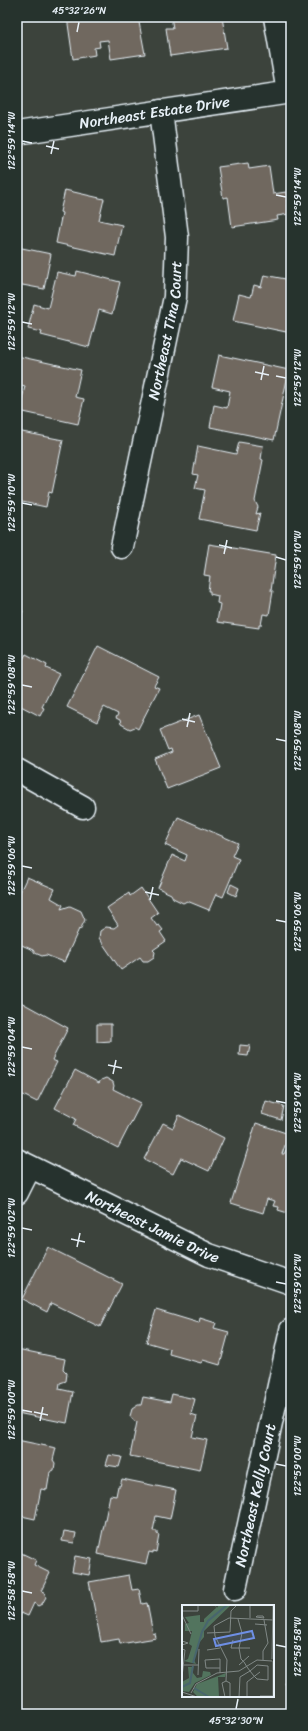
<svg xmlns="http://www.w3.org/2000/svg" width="308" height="1731" viewBox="0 0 308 1731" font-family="Sriracha,sans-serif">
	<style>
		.building { fill: #70685f; stroke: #e8f1f8 }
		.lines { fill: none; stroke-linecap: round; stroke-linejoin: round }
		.street-casing { stroke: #e8f1f8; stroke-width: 25 }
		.street { stroke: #26332d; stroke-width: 22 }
		.ticks { fill: none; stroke: #e8f1f8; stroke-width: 1.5 }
		.labels { text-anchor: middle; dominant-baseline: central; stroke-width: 4; stroke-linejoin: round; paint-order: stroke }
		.street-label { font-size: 15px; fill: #e8f1f8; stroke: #26332d }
		.inset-river { fill: none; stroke: #48656e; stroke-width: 2 }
		.inset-road { fill: none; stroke: #818987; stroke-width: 1 }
		.view { fill: #6e8fe5; fill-opacity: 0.15; stroke: #6e8fe5; stroke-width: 2 }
		.inset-edge { fill: none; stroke: #e8f1f8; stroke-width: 2 }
		.neatline { fill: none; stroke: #e8f1f8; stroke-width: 1.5 }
		.ticks-label { font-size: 10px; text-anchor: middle; fill: #e8f1f8 }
	</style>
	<rect width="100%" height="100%" fill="#3c433c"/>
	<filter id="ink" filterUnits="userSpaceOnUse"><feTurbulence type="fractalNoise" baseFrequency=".025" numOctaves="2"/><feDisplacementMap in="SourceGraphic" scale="8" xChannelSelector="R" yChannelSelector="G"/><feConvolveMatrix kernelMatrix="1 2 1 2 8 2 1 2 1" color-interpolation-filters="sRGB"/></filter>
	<g filter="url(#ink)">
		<g class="building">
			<path d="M 67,17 L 138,17 L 145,54 L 111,59 L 108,40 L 99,41 L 100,47 L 94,48 L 95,55 L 73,59 Z"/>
			<path d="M 171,17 L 222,17 L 227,48 L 170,56 L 166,28 L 173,28 Z"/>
			<path d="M 248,163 L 249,169 L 269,166 L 273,194 L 286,192 L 289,214 L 277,216 L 278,220 L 232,227 L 228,197 L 223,198 L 218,167 Z"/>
			<path d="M 65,190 L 104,199 L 99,220 L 122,225 L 115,256 L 56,243 L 62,213 L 60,212 Z"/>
			<path d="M 17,247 L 51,254 L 44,289 L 17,284 Z"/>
			<path d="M 77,271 L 120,282 L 112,314 L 99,310 L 89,347 L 41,335 L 42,332 L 28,329 L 34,304 L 48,308 L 57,272 L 76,276 Z"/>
			<path d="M 264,275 L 291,280 L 291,333 L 233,321 L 239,294 L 251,297 L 254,285 L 261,287 Z"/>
			<path d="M 219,355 L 289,370 L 274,440 L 210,427 L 214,405 L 227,408 L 230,391 L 212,387 Z"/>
			<path d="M 17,356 L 81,370 L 75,397 L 84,399 L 78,424 L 19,411 L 25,386 L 17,384 Z"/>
			<path d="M 17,431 L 63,440 L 52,493 L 49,492 L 46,507 L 17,501 Z"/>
			<path d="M 239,442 L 263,446 L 261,459 L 263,460 L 255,501 L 258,507 L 256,514 L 260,513 L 256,530 L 199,519 L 205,490 L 195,488 L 198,475 L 193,474 L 198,446 L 236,454 Z"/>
			<path d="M 209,544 L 276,555 L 271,591 L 273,591 L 269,615 L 263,614 L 261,625 L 259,625 L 259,628 L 217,622 L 220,604 L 217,603 L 218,596 L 210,594 L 210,591 L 208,591 L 210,576 L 204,575 Z"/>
			<path d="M 17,608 L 23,611 L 18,621 L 17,621 Z"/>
			<path d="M 98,646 L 159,677 L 154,686 L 159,688 L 138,729 L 135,727 L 130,729 L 121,724 L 120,720 L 116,718 L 118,714 L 104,707 L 97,722 L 67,707 Z"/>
			<path d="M 26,654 L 47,665 L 46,668 L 59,674 L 42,707 L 44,708 L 40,716 L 17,704 L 17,656 L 23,659 Z"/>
			<path d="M 199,715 L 221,768 L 167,789 L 155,759 L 172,752 L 171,749 L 168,750 L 160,730 Z"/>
			<path d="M 178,817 L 238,843 L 232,856 L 239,859 L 223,897 L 216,894 L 209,910 L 187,901 L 183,903 L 173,898 L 171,894 L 158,888 L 172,855 L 185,861 L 187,855 L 165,845 Z"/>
			<path d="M 27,877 L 55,889 L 51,898 L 63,905 L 61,909 L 70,906 L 81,911 L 85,920 L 80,930 L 79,929 L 64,962 L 46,955 L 42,956 L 35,953 L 33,950 L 17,943 L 17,898 Z"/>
			<path d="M 231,884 L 239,888 L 236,896 L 228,892 Z"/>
			<path d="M 141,888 L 158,913 L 151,918 L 157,926 L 159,925 L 163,930 L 160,932 L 166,941 L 153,950 L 155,952 L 154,957 L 148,961 L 143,961 L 140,957 L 121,970 L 99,938 L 100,931 L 106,927 L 114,928 L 118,925 L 107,908 L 129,893 L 130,896 Z"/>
			<path d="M 17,1000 L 68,1028 L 52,1060 L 57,1062 L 37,1102 L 17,1092 Z"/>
			<path d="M 97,1024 L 111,1024 L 111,1041 L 97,1042 Z"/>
			<path d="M 240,1045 L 250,1046 L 248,1056 L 239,1055 Z"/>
			<path d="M 75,1070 L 99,1083 L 101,1080 L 106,1078 L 113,1082 L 114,1086 L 113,1089 L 141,1103 L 118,1148 L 73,1125 L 76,1119 L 55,1108 Z"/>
			<path d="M 266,1101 L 284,1106 L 281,1120 L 262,1114 Z"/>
			<path d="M 179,1115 L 224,1138 L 209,1171 L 181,1158 L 173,1174 L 144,1159 L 163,1123 L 173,1128 Z"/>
			<path d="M 256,1123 L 289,1134 L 282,1154 L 284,1154 L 286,1150 L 291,1151 L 291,1214 L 278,1210 L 279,1207 L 273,1206 L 275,1201 L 267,1199 L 263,1213 L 231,1203 Z"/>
			<path d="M 48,1247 L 122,1284 L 100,1327 L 51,1303 L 47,1312 L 22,1299 Z"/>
			<path d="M 156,1310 L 199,1323 L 200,1318 L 216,1323 L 214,1328 L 229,1332 L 220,1365 L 203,1360 L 201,1363 L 169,1354 L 170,1349 L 146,1342 Z"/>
			<path d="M 17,1349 L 65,1359 L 63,1369 L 67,1373 L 66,1381 L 60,1383 L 59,1389 L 73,1392 L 67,1423 L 17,1413 L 17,1381 L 19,1381 L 21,1373 L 17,1372 Z"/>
			<path d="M 172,1394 L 195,1399 L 191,1414 L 197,1416 L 192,1437 L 207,1440 L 200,1470 L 130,1456 L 137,1422 L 134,1421 L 130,1416 L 132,1409 L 138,1405 L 141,1405 L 143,1397 L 170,1402 Z"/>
			<path d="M 17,1440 L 56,1448 L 53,1460 L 55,1463 L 54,1470 L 50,1472 L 47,1490 L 41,1489 L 35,1519 L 17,1515 Z"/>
			<path d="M 109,1455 L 122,1457 L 119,1467 L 106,1465 Z"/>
			<path d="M 122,1479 L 176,1490 L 170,1519 L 156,1516 L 153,1531 L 157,1531 L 157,1534 L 159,1535 L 156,1552 L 153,1551 L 153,1553 L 149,1552 L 146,1564 L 98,1554 L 110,1495 L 116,1496 L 118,1486 L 120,1486 Z"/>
			<path d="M 64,1531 L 76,1533 L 74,1543 L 62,1541 Z"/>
			<path d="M 17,1551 L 36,1560 L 34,1565 L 50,1573 L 41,1591 L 44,1592 L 46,1597 L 42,1604 L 38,1606 L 34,1603 L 28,1616 L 21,1613 L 17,1622 Z"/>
			<path d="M 75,1556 L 92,1559 L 89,1575 L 72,1572 Z"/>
			<path d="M 129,1575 L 132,1590 L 139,1589 L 142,1604 L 147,1603 L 153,1634 L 155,1633 L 156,1638 L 120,1644 L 119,1639 L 101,1642 L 89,1582 Z"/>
			<path d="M 291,1669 L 291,1687 L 285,1684 Z"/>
		</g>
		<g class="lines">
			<g class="street-casing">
				<g id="street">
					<path d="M 275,17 L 288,92"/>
					<path id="s1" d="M 17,133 L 291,92"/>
					<path id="s2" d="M 122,547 L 175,297 L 177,237 L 161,111"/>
					<path d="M 17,770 L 83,807"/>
					<path id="s3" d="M 17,1160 L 209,1255 L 291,1283"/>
					<path d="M 17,1193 L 30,1167"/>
					<path id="s4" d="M 235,1589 L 291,1330"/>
				</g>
			</g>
			<use href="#street" class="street"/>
		</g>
	</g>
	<path class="ticks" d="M 77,32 L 79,22M 22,141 L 32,143M 46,146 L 59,149M 51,154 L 54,141M 276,195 L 286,197M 22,322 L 32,324M 255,372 L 269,375M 276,376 L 286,378M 261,380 L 264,366M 22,503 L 32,505M 219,545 L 232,548M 224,554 L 227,540M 276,557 L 286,560M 22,685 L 32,687M 182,719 L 195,722M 187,727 L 190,713M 276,739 L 286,741M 22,866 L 32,868M 145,892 L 159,895M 150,900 L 153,887M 276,920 L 286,922M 22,1047 L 32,1049M 108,1065 L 122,1068M 113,1074 L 116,1060M 276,1101 L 286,1103M 22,1228 L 32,1230M 71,1239 L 85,1242M 77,1247 L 80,1233M 276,1282 L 286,1284M 22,1410 L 32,1412M 34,1412 L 48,1415M 40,1421 L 43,1407M 276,1464 L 286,1466M 22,1591 L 32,1593M 276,1645 L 286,1647M 236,1709 L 238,1699"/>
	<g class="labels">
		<g class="street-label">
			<text stroke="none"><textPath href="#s1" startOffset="139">Northeast Estate Drive</textPath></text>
			<text stroke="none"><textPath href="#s2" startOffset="221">Northeast Tina Court</textPath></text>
			<text stroke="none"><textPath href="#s3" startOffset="151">Northeast Jamie Drive</textPath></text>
			<text stroke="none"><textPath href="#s4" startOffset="96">Northeast Kelly Court</textPath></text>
		</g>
	</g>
	<g transform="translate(182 1605)">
		<rect width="92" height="92" fill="#3c433c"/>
		<path d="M 33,0 L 35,3 L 37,0 L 49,0 L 22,26 L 22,32 L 17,38 L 12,55 L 14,59 L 2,56 L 6,54 L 10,41 L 7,39 L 10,26 L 3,26 L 3,19 L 7,18 L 3,12 L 18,10 L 18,17 L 22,17 L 22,14 L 34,3 ZM 6,62 L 11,62 L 11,68 L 15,73 L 20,72 L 21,66 L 28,67 L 29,70 L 13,78 L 7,87 L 0,86 L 0,77 L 7,73 ZM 44,68 L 43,72 L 36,72 L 37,92 L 16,92 L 11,87 L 15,79 Z" fill="#52745e"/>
		<path class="inset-river" d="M 11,58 L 20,27 L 26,16 L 45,0M 0,82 L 8,78 L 11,61M 12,83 L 27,92"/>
		<path class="inset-road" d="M 0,6 L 16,6 L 16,0M 0,10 L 9,29M 81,11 L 82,13 L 74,12 L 75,11 ZM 68,13 L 68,0M 56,14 L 60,28 L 57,43 L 59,54 L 62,57 L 65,62 L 68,66 L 72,71 L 75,74 L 86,75 L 86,61 L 75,60 L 74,61 L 68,66 L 58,72 L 57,92M 73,19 L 85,20M 25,28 L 48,27 L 49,6 L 55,0M 51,35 L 49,43 L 68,43M 0,36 L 6,38 L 0,40M 0,44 L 3,45 L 0,72M 25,45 L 38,43M 90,54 L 91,0M 81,55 L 81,46 L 86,38 L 82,15M 0,60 L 17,60M 57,60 L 67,51M 38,63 L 24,63 L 23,55 L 38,54 L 38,68M 16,70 L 17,44M 44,76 L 48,78 L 48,92M 0,87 L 15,92M 9,88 L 14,79 L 35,68 L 57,66 L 75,55 L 90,56M 78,91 L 91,91M 43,92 L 40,78 L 44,76 L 45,55 L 33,31 L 32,21 L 47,13 L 91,15M 65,92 L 65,77 L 78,67M 91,92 L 91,56"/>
		<path class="view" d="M 70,26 L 72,33 L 34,41 L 32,34 Z"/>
		<rect width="92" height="92" class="inset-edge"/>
	</g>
	<rect width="308" height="1731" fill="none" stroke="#26332d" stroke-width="44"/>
	<rect x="22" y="22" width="264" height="1687" class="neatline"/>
	<g class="ticks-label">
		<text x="79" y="14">45°32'26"N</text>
		<text transform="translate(11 141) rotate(-90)" y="4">122°59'14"W</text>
		<text transform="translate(297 197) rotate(-90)" y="4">122°59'14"W</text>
		<text transform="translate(11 322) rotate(-90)" y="4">122°59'12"W</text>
		<text transform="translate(297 378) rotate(-90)" y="4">122°59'12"W</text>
		<text transform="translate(11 503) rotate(-90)" y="4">122°59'10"W</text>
		<text transform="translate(297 560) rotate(-90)" y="4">122°59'10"W</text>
		<text transform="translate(11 685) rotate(-90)" y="4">122°59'08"W</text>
		<text transform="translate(297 741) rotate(-90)" y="4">122°59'08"W</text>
		<text transform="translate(11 866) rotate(-90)" y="4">122°59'06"W</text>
		<text transform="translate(297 922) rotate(-90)" y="4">122°59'06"W</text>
		<text transform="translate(11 1047) rotate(-90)" y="4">122°59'04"W</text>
		<text transform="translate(297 1103) rotate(-90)" y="4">122°59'04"W</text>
		<text transform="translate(11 1228) rotate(-90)" y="4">122°59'02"W</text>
		<text transform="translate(297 1284) rotate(-90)" y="4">122°59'02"W</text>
		<text transform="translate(11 1410) rotate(-90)" y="4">122°59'00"W</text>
		<text transform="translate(297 1466) rotate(-90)" y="4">122°59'00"W</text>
		<text transform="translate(11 1591) rotate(-90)" y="4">122°58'58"W</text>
		<text transform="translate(297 1647) rotate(-90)" y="4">122°58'58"W</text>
		<text x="236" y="1724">45°32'30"N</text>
	</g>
</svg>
